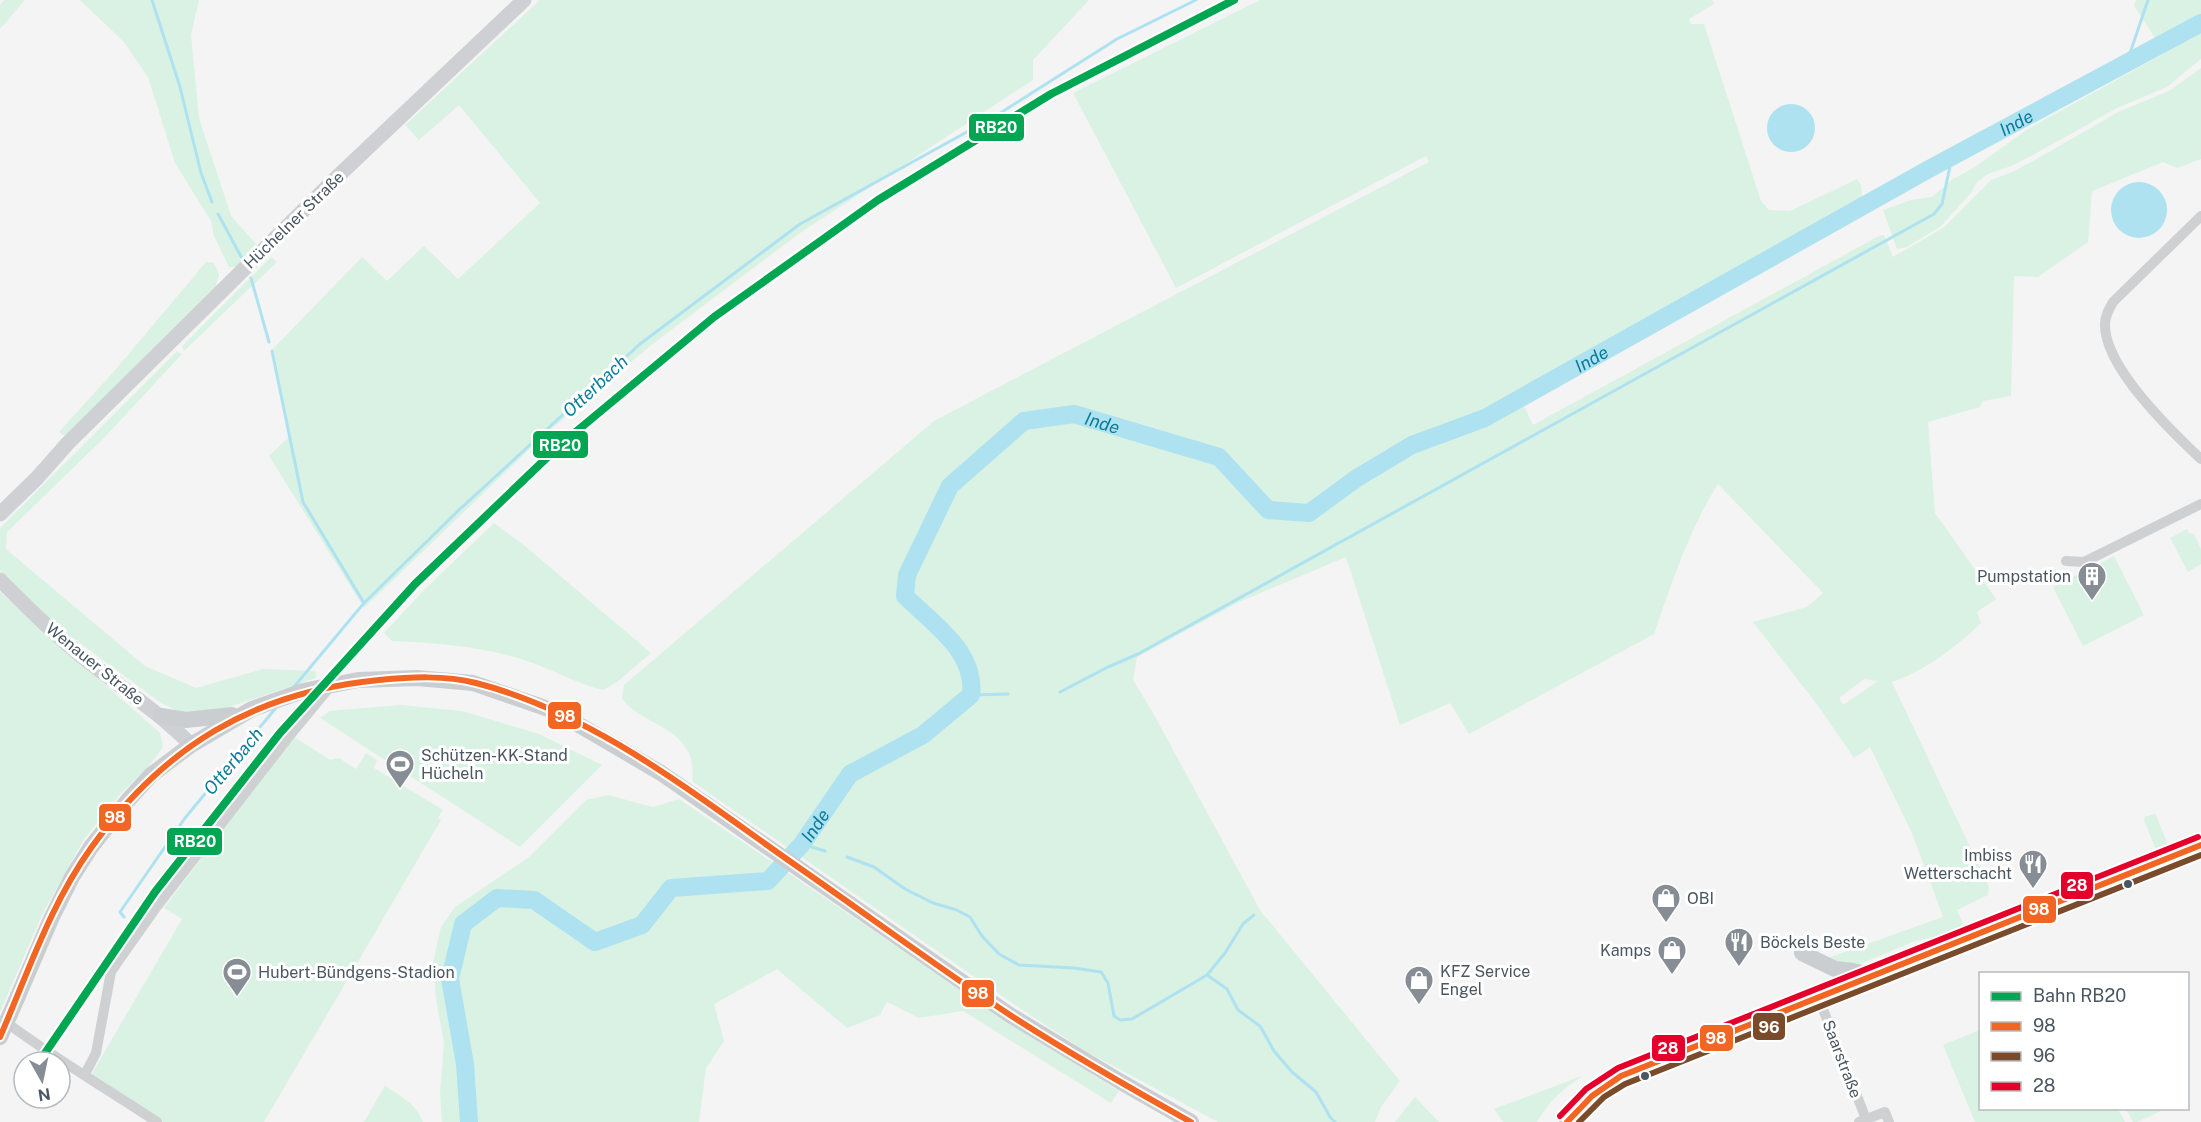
<svg xmlns="http://www.w3.org/2000/svg" width="2201" height="1122" viewBox="0 0 2201 1122" font-family="'Public Sans',sans-serif">
	<style>
		.green { fill: #d9f2e3; fill-rule: evenodd }
		.water { fill: #aee2f0 }
		.lines { fill: none; stroke-linecap: round; stroke-linejoin: round }
		.stream { stroke: #aee2f0; stroke-width: 3 }
		.river { stroke: #aee2f0; stroke-width: 18 }
		.street { stroke: #ced0d2; stroke-width: 10 }
		.secondary { stroke: #ced0d4; stroke-width: 15 }
		.primary { stroke: #caced1; stroke-width: 16 }
		.primary-bridge { stroke: #caced1; stroke-width: 16 }
		.bus-1-casing { stroke: #fff; stroke-width: 10 }
		.bus-2-casing { stroke: #fff; stroke-width: 10 }
		.bus-3-casing { stroke: #fff; stroke-width: 10 }
		.bus-1 { stroke: #f26522; stroke-width: 6 }
		.bus-2 { stroke: #7a4b2a; stroke-width: 6 }
		.bus-3 { stroke: #e4002b; stroke-width: 6 }
		.rail-1-casing { stroke: #fff; stroke-width: 12 }
		.rail-1 { stroke: #00a651; stroke-width: 8 }
		.bus-dot { fill: #4a5661; stroke: #fff; stroke-width: 2 }
		.labels { text-anchor: middle; dominant-baseline: central; stroke-width: 6; stroke-linejoin: round; paint-order: stroke }
		.street-label { font-size: 16px; fill: #4a5661; stroke: #fff }
		.poi-label { font-size: 16px; fill: #4a5661; stroke: #fff; text-anchor: start }
		.water-label { font-size: 18px; font-style: italic; fill: #0c7c9b; stroke: #fff }
		.line-badge { stroke: #fff; stroke-width: 2 }
		.badge-label { font-size: 16px; text-anchor: middle; font-weight: bold; fill: #fff }
	</style>
	<rect width="100%" height="100%" fill="#f4f4f4"/>
	<g class="green">
		<path d="M 4,0 L 25,0 L 0,29 L 0,5 Z"/>
		<path d="M 80,0 L 199,0 L 191,35 L 199,118 L 231,216 L 259,247 L 236,267 L 229,267 L 214,236 L 211,221 L 175,163 L 148,77 L 124,42 Z"/>
		<path d="M 540,0 L 1089,0 L 1033,60 L 1033,80 L 800,233 L 650,346 L 542,437 L 364,608 L 269,456 L 290,436 L 273,349 L 362,257 L 387,281 L 424,246 L 458,279 L 540,203 L 459,105 L 419,140 L 405,125 Z"/>
		<path d="M 1260,0 L 1712,0 L 1714,4 L 1689,19 L 1691,24 L 1704,24 L 1761,201 L 1769,210 L 1790,211 L 1857,179 L 1861,185 L 1862,197 L 1517,391 L 1533,425 L 1879,236 L 1884,235 L 1893,257 L 1943,228 L 1991,180 L 2012,172 L 2035,160 L 2118,112 L 2169,91 L 2201,68 L 2201,159 L 2177,168 L 2163,162 L 2092,191 L 2088,242 L 2038,277 L 2014,276 L 2011,396 L 1983,401 L 1980,407 L 1928,422 L 1935,513 L 1996,599 L 1977,612 L 1981,623 C 1956,647 1925,671 1892,682 L 1989,887 L 1988,895 L 1957,910 L 1965,928 L 1942,936 L 1915,941 L 1860,964 L 1840,964 L 1822,960 L 1943,917 L 1912,833 L 1870,747 L 1854,758 L 1819,707 L 1753,622 L 1807,607 L 1823,593 L 1718,484 C 1689,530 1672,582 1654,634 L 1469,734 L 1450,703 L 1400,725 L 1346,557 L 1239,602 L 1137,657 L 1133,680 L 1152,711 L 1260,910 L 1400,1081 L 1381,1107 L 1375,1122 L 1218,1122 L 1087,1052 L 1015,1005 L 693,782 C 692,775 693,766 691,759 C 682,727 641,723 622,699 L 624,685 L 934,421 L 1429,162 L 1426,156 L 1176,288 L 1073,93 ZM 1864,679 L 1878,681 L 1843,705 L 1839,698 Z"/>
		<path d="M 2136,0 L 2201,0 L 2201,59 L 2167,87 L 2117,108 L 2031,156 L 2011,166 L 1988,174 L 1977,182 L 1971,193 L 1941,226 L 1907,247 L 1897,249 L 1883,210 L 1911,200 L 1932,197 L 1953,179 L 1975,167 L 2028,129 L 2165,53 L 2134,6 Z"/>
		<path d="M 271,257 L 277,262 L 184,351 L 182,346 Z"/>
		<path d="M 206,262 L 214,263 L 219,275 L 215,289 L 65,436 L 59,432 L 117,368 Z"/>
		<path d="M 177,351 L 182,354 L 103,439 L 7,532 L 6,549 L 145,666 L 196,688 L 263,669 L 316,671 L 316,678 L 226,708 L 195,715 L 175,710 L 161,703 L 53,623 L 0,570 L 0,528 Z"/>
		<path d="M 494,523 L 525,546 L 651,653 L 617,682 L 603,690 C 580,685 560,673 538,665 C 491,647 442,643 392,641 L 384,633 L 425,589 Z"/>
		<path d="M 2187,529 L 2189,533 L 2194,534 L 2201,549 L 2201,564 L 2188,572 L 2170,538 Z"/>
		<path d="M 2114,556 L 2144,615 L 2083,646 L 2053,587 Z"/>
		<path d="M 0,592 L 160,733 L 163,747 L 147,768 L 122,792 L 84,839 L 42,915 L 0,1012 Z"/>
		<path d="M 401,705 L 462,711 L 539,734 L 602,765 L 520,847 L 320,718 L 330,711 Z"/>
		<path d="M 293,736 L 330,760 L 339,758 L 356,769 L 366,753 L 377,760 L 374,768 L 443,810 L 438,818 L 441,820 L 264,1122 L 163,1122 L 91,1075 L 182,919 L 164,908 Z"/>
		<path d="M 608,795 L 653,807 L 679,799 L 1005,1020 L 1119,1091 L 1111,1103 L 963,1011 L 919,1018 L 887,1002 L 880,1015 L 847,1028 L 777,969 L 714,1004 L 724,1041 L 706,1068 L 699,1122 L 442,1122 L 440,1094 L 444,1043 L 436,999 L 433,963 L 441,927 L 455,907 L 529,857 L 586,800 Z"/>
		<path d="M 2154,814 L 2156,815 L 2168,845 L 2156,850 L 2144,820 L 2145,817 Z"/>
		<path d="M 1980,1030 L 1980,1108 L 2118,1109 L 2125,1122 L 1975,1122 L 1943,1045 Z"/>
		<path d="M 1582,1076 C 1563,1089 1548,1102 1537,1122 L 1503,1122 L 1494,1109 Z"/>
		<path d="M 385,1086 C 401,1096 416,1104 423,1122 L 364,1122 Z"/>
		<path d="M 1415,1097 L 1439,1122 L 1395,1122 Z"/>
		<path d="M 2126,1109 L 2165,1109 L 2137,1122 L 2133,1122 Z"/>
	</g>
	<g class="water">
		<circle cx="1791" cy="128" r="24"/>
		<circle cx="2139" cy="210" r="28"/>
	</g>
	<g class="lines">
		<g class="stream">
			<path d="M 152,0 L 180,87 L 201,173 L 212,202"/>
			<path d="M 2127,62 L 2148,0"/>
			<path d="M 218,214 L 244,262"/>
			<path d="M 251,278 L 269,342"/>
			<path d="M 272,351 L 303,502 L 364,603"/>
			<path d="M 293,688 L 364,603 L 460,509 L 640,344 L 800,224 L 994,117 L 1117,39 L 1196,0"/>
			<path d="M 1060,692 L 1108,667 L 1138,654 L 1934,214 L 1942,204 L 1952,157"/>
			<path d="M 971,695 L 1008,694"/>
			<path d="M 802,844 L 825,851"/>
			<path d="M 847,857 L 874,867 L 905,889 L 933,903 L 957,910 L 970,917 L 982,936 L 999,954 L 1019,965 L 1074,968 L 1101,972 L 1108,983 L 1114,1016 L 1120,1020 L 1132,1019 L 1207,975 L 1227,989 L 1238,1010 L 1260,1026 L 1274,1051 L 1292,1072 L 1316,1092 L 1330,1117 L 1335,1122"/>
			<path d="M 124,917 L 120,912 L 185,818 L 275,709"/>
			<path d="M 1207,975 L 1225,953 L 1243,924 L 1254,915"/>
		</g>
		<path class="river" id="s1" d="M 469,1122 L 465,1064 L 450,979 L 463,924 L 497,898 L 534,900 L 595,942 L 642,925 L 671,888 L 768,881 L 802,844 L 850,774 L 923,735 L 971,695 C 976,651 933,624 905,596 L 907,575 L 950,486 L 1024,421 L 1074,414 L 1219,457 L 1268,510 L 1309,513 L 1357,478 L 1412,445 L 1485,418 L 1929,169 L 2201,23"/>
		<g class="street">
			<path d="M 2201,216 L 2113,302 C 2109,309 2105,316 2105,324 C 2104,367 2171,431 2201,459"/>
			<path d="M 2066,561 L 2084,562 L 2201,504"/>
			<path d="M 1819,999 L 1866,1119"/>
			<path d="M 3,1020 C 52,1057 106,1088 157,1122"/>
			<path d="M 85,1074 L 96,1053 L 111,972 L 119,960 L 155,909 L 291,734 L 329,688"/>
			<path d="M 1859,1122 L 1885,1112 L 1889,1122"/>
		</g>
		<g class="secondary">
			<path d="M 0,514 L 37,478 L 68,443 L 336,178 L 524,0"/>
			<path d="M 0,580 C 28,608 57,637 88,661 C 123,689 160,713 191,745"/>
		</g>
		<g class="primary">
			<path d="M 161,716 L 186,720 L 232,715"/>
			<path d="M 1802,953 L 1835,969 L 1853,971 L 1875,976"/>
			<path d="M 18,996 L 51,919 L 72,877 L 91,847 L 129,799 L 151,775 L 191,745 L 252,709 L 303,691 L 358,680 L 417,678 L 473,683 L 557,712 L 661,773 L 1010,1015 L 1121,1082 L 1191,1122"/>
			<path d="M 1567,1122 C 1583,1103 1599,1087 1621,1076 L 1959,943 L 2201,845"/>
		</g>
		<path class="primary-bridge" d="M 0,1037 L 18,996"/>
		<g class="bus-1-casing">
			<g id="bus-1">
				<path d="M 0,1037 C 28,973 50,905 91,848 C 164,746 254,692 379,680 C 410,677 445,675 476,683 C 597,714 700,799 801,869 C 870,917 939,968 1010,1015 C 1069,1053 1130,1088 1191,1122"/>
				<path d="M 1567,1122 L 1592,1096 L 1621,1076 L 2201,845"/>
			</g>
		</g>
		<g class="bus-2-casing">
			<path id="bus-2" d="M 1579,1122 L 1604,1097 L 1625,1084 L 2201,855"/>
		</g>
		<g class="bus-3-casing">
			<path id="bus-3" d="M 1560,1116 L 1586,1089 L 1618,1068 L 2198,837"/>
		</g>
		<use href="#bus-1" class="bus-1"/>
		<use href="#bus-2" class="bus-2"/>
		<use href="#bus-3" class="bus-3"/>
		<g class="rail-1-casing">
			<path id="rail-1" d="M 39,1062 L 155,892 L 280,733 L 415,584 L 560,445 L 714,317 L 878,200 L 1051,94 L 1234,0"/>
		</g>
		<use href="#rail-1" class="rail-1"/>
	</g>
	<defs>
		<g id="building-pin" transform="scale(1.5)"><path d="M0 17L-7.5 6A9.5 9.5 0 1 1 7.5 6Z" fill="#868d94" stroke="#fff"/><path d="M-4-6H4V6H1V3H-1V6H-4ZM-2.5-4.3h1.7v1.8h-1.7ZM.8-4.3h1.7v1.8H.8ZM-2.5-1h1.7V.8h-1.7ZM.8-1h1.7V.8H.8Z" fill="#fff"/></g>
		<g id="stadium-pin" transform="scale(1.5)"><path d="M0 17L-7.5 6A9.5 9.5 0 1 1 7.5 6Z" fill="#868d94" stroke="#fff"/><path d="M0-5a6.5 5 0 1 0 0 10a6.5 5 0 1 0 0-10ZM-3.5-1.8h7v3.6h-7Z" fill="#fff"/></g>
		<g id="restaurant-pin" transform="scale(1.5)"><path d="M0 17L-7.5 6A9.5 9.5 0 1 1 7.5 6Z" fill="#868d94" stroke="#fff"/><path d="M-5-6h1v4h1v-4h1v4h1v-4h1v5L-1.5 .5V6h-2V.5L-5-1ZM5-6V6H3V1.5H1.5Q1.5-4 5-6Z" fill="#fff"/></g>
		<g id="shop-pin" transform="scale(1.5)"><path d="M0 17L-7.5 6A9.5 9.5 0 1 1 7.5 6Z" fill="#868d94" stroke="#fff"/><path d="M-5-2.5h2.3a2.7 3.5 0 0 1 5.4 0H5L5.5 6h-11ZM-1.5-2.5h3a1.5 2.3 0 0 0-3 0Z" fill="#fff"/></g>
	</defs>
	<g fill-rule="evenodd">
		<use href="#building-pin" x="2092" y="576"/>
		<use href="#stadium-pin" x="400" y="764"/>
		<use href="#restaurant-pin" x="2033" y="864"/>
		<use href="#shop-pin" x="1666" y="898"/>
		<use href="#restaurant-pin" x="1739" y="942"/>
		<use href="#shop-pin" x="1672" y="950"/>
		<use href="#stadium-pin" x="237" y="972"/>
		<use href="#shop-pin" x="1419" y="980"/>
	</g>
	<g class="bus-dot">
		<circle cx="2128" cy="884" r="5"/>
		<circle cx="1645" cy="1076" r="5"/>
	</g>
	<g class="labels">
		<g class="street-label">
			<text transform="translate(294 220) rotate(-44)">Hüchelner Straße</text>
			<text transform="translate(95 664) rotate(39)">Wenauer Straße</text>
			<text transform="translate(1842 1059) rotate(69)">Saarstraße</text>
		</g>
		<g class="poi-label">
			<text x="2071" y="576" text-anchor="end">Pumpstation</text>
			<text x="421" y="755">Schützen-KK-Stand<tspan x="421" dy="18">Hücheln</tspan></text>
			<text x="2012" y="855" text-anchor="end">Imbiss<tspan x="2012" dy="18">Wetterschacht</tspan></text>
			<text x="1687" y="898">OBI</text>
			<text x="1760" y="942">Böckels Beste</text>
			<text x="1651" y="950" text-anchor="end">Kamps</text>
			<text x="1440" y="971">KFZ Service<tspan x="1440" dy="18">Engel</tspan></text>
			<text x="258" y="972">Hubert-Bündgens-Stadion</text>
		</g>
		<g class="water-label">
			<text stroke="none"><textPath href="#s1" startOffset="2296">Inde</textPath></text>
			<text stroke="none"><textPath href="#s1" startOffset="1810">Inde</textPath></text>
			<text transform="translate(595 386) rotate(-43)">Otterbach</text>
			<text stroke="none"><textPath href="#s1" startOffset="1252">Inde</textPath></text>
			<text transform="translate(233 761) rotate(-50)">Otterbach</text>
			<text stroke="none"><textPath href="#s1" startOffset="622">Inde</textPath></text>
		</g>
	</g>
	<g class="line-badge">
		<rect x="968" y="113" width="57" height="29" rx="6" fill="#00a651"/>
		<rect x="532" y="430" width="57" height="29" rx="6" fill="#00a651"/>
		<rect x="547" y="701" width="35" height="29" rx="6" fill="#f26522"/>
		<rect x="98" y="803" width="34" height="29" rx="6" fill="#f26522"/>
		<rect x="166" y="827" width="57" height="29" rx="6" fill="#00a651"/>
		<rect x="2060" y="871" width="34" height="29" rx="6" fill="#e4002b"/>
		<rect x="2022" y="895" width="35" height="29" rx="6" fill="#f26522"/>
		<rect x="961" y="979" width="34" height="29" rx="6" fill="#f26522"/>
		<rect x="1752" y="1012" width="34" height="29" rx="6" fill="#7a4b2a"/>
		<rect x="1699" y="1024" width="35" height="28" rx="6" fill="#f26522"/>
		<rect x="1651" y="1034" width="35" height="28" rx="6" fill="#e4002b"/>
	</g>
	<g class="badge-label">
		<text x="996" y="133">RB20</text>
		<text x="560" y="451">RB20</text>
		<text x="565" y="722">98</text>
		<text x="115" y="823">98</text>
		<text x="195" y="847">RB20</text>
		<text x="2077" y="891">28</text>
		<text x="2039" y="915">98</text>
		<text x="978" y="999">98</text>
		<text x="1769" y="1033">96</text>
		<text x="1716" y="1044">98</text>
		<text x="1668" y="1054">28</text>
	</g>
	<rect x="1979" y="972" width="210" height="138" fill="#ffffff" stroke="#b7bbc0" stroke-width="1.5"/>
	<rect x="1991" y="992" width="30" height="9" fill="#00a651" stroke="#b7bbc0" stroke-width="1.5"/>
	<text x="2033" y="1002" font-size="18" fill="#4a5661">Bahn RB20</text>
	<rect x="1991" y="1022" width="30" height="9" fill="#f26522" stroke="#b7bbc0" stroke-width="1.5"/>
	<text x="2033" y="1032" font-size="18" fill="#4a5661">98</text>
	<rect x="1991" y="1052" width="30" height="9" fill="#7a4b2a" stroke="#b7bbc0" stroke-width="1.5"/>
	<text x="2033" y="1062" font-size="18" fill="#4a5661">96</text>
	<rect x="1991" y="1082" width="30" height="9" fill="#e4002b" stroke="#b7bbc0" stroke-width="1.5"/>
	<text x="2033" y="1092" font-size="18" fill="#4a5661">28</text>
	<g transform="translate(42 1080) rotate(171)"><circle r="28" fill="#ffffff" stroke="#b7bbc0" stroke-width="1.5"/>
	<path d="M0-4.5L10 22L0 15L-10 22Z" fill="#868d94"/>
	<text y="-9" font-size="16" font-weight="bold" text-anchor="middle" fill="#4a5661">N</text>
	</g>
</svg>
